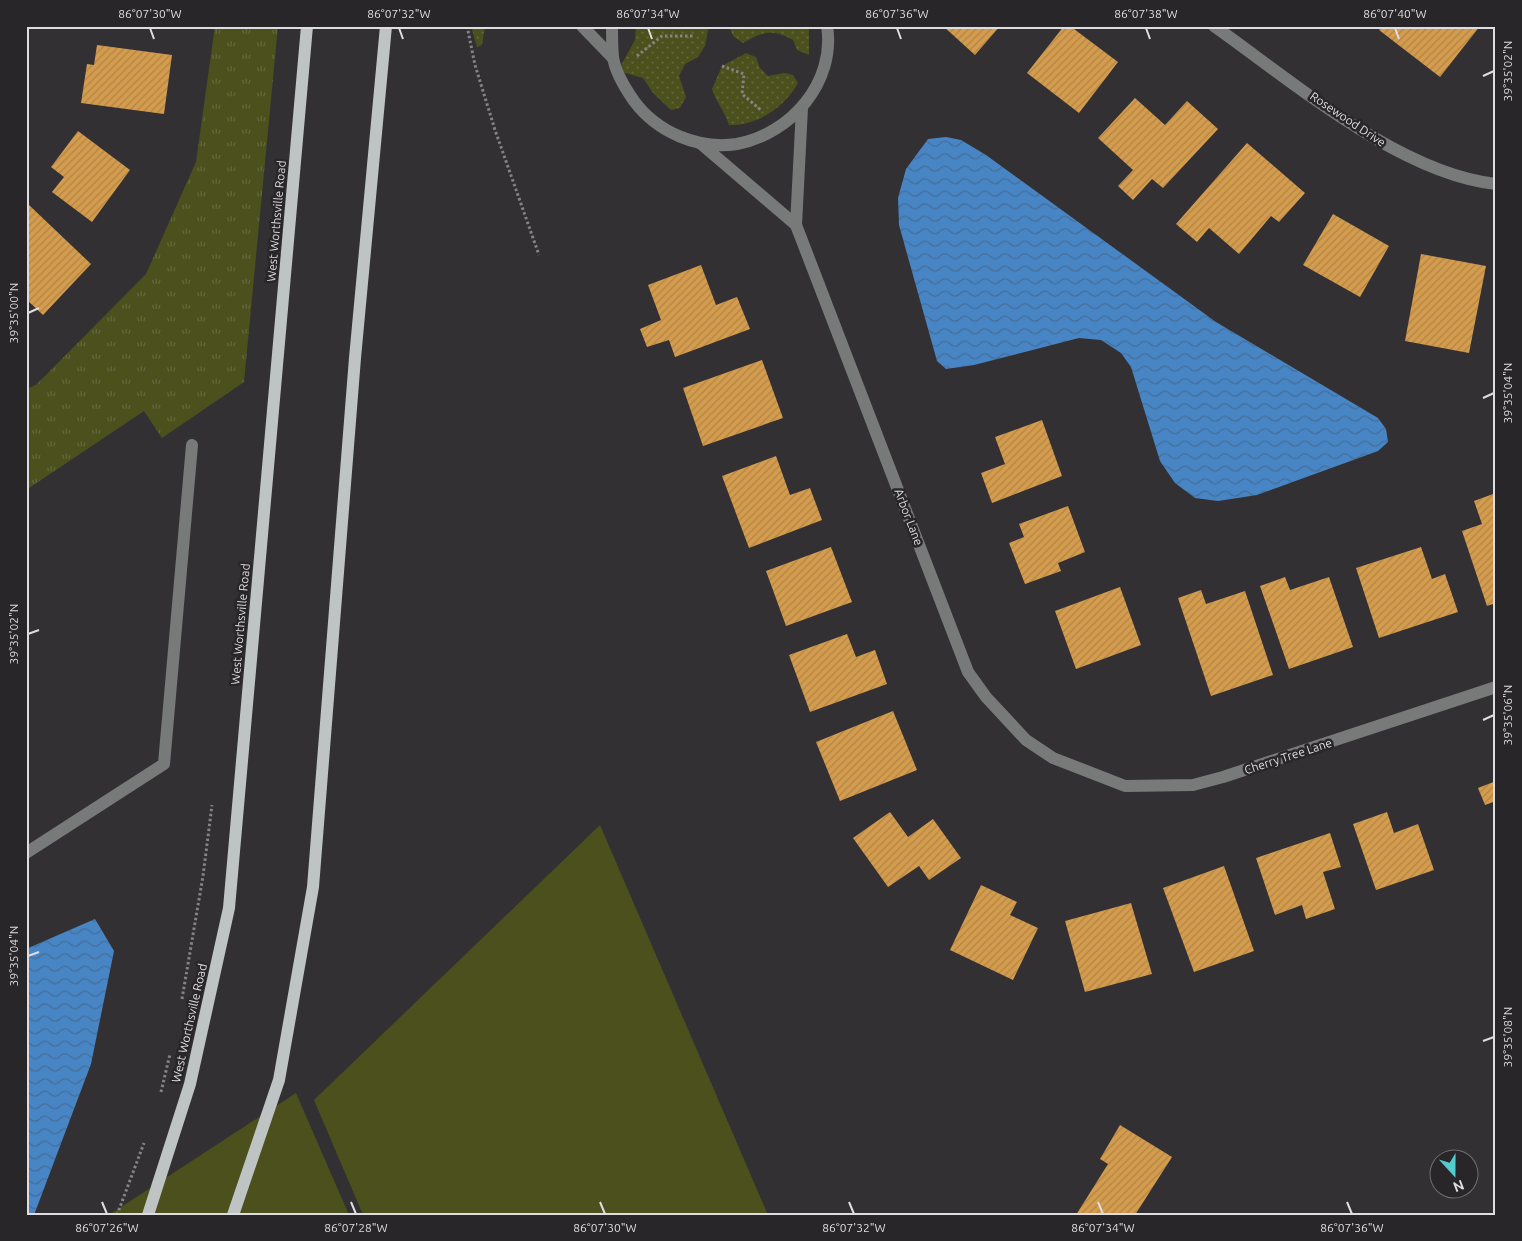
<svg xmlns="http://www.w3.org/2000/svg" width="1522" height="1241" viewBox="0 0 1522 1241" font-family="Ubuntu,sans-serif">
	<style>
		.grass { fill: url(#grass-tufts) }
		.garden { fill: url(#garden-dots) }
		.pitch { fill: #4b501d }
		.water { fill: url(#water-waves) }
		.building { fill: url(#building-hatch) }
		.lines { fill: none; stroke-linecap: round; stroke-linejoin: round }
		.path { stroke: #868386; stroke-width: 3; stroke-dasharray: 2.5 2.5; stroke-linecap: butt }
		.minor { stroke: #787a7a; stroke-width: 12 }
		.major { stroke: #bec4c3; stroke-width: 12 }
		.ticks { fill: none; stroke: #dfdddf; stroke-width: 2 }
		.labels { text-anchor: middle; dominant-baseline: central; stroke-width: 5; stroke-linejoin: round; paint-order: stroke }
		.street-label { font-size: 12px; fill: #dfdddf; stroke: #292629 }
		.neatline { fill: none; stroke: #dfdddf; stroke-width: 2 }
		.ticks-label { font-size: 12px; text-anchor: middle; fill: #dfdddf }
	</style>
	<defs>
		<pattern id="grass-tufts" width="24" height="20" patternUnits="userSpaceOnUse" patternTransform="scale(1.25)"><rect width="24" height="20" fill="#4b501d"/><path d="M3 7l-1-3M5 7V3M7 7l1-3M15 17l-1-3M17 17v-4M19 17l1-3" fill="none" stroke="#64693d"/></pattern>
		<pattern id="garden-dots" width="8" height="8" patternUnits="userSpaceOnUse" patternTransform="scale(1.25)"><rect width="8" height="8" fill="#4b501d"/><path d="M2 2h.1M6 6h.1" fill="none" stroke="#64693d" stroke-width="1.8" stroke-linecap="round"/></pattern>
		<pattern id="water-waves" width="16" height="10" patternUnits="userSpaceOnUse" patternTransform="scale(1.25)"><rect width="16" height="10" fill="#4785c5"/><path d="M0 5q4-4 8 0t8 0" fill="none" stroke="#466e98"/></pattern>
		<pattern id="building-hatch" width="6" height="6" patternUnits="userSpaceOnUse" patternTransform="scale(1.25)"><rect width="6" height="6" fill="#d49c4c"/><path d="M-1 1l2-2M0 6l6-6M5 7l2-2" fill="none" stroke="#b0864a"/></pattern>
	</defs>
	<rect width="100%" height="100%" fill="#333033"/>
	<path class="grass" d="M 215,26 L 278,26 L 244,382 L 162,438 L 144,411 L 26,490 L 26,390 L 37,384 L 146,274 L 196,162 Z"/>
	<g class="garden">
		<path d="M 471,26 L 485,26 L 482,45 L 477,47 Z"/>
		<path d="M 636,26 L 709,26 L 705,46 L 698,57 L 685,64 L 679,76 L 686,97 L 680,108 L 671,110 L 653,93 L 643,78 L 618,71 L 635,40 Z"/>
		<path d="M 729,26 L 809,26 L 809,55 L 797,50 L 793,40 C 772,29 764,31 743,43 L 733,36 Z"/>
		<path d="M 746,53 L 756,57 L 760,68 L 768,76 L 785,73 L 793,75 L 798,83 C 784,108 757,126 729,125 C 725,111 716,102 712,89 L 722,66 Z"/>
	</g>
	<g class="pitch">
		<path d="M 600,825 L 768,1215 L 363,1215 L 314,1100 Z"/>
		<path d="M 296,1093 L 349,1215 L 111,1215 L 112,1213 Z"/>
	</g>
	<g class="water">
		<path d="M 946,137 L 961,140 L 986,155 L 1216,322 L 1378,418 L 1386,429 L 1388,442 L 1378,451 L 1257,495 L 1218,501 L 1195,498 L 1175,483 L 1160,461 L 1131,367 L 1121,353 L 1101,340 L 1079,338 L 974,365 L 946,369 L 937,361 L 899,225 L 898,198 L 906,169 L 928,139 Z"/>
		<path d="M 95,919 L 114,951 L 91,1064 L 34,1215 L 26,1215 L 26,949 Z"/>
	</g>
	<g class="building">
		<path d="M 943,26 L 1000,26 L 975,55 Z"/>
		<path d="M 1064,26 L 1070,26 L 1118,62 L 1079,113 L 1027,73 Z"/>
		<path d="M 1383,26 L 1480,26 L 1440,77 L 1379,30 Z"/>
		<path d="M 97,45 L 172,55 L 164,114 L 81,103 L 87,64 L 94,65 Z"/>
		<path d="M 1135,98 L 1165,125 L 1187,101 L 1218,129 L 1163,188 L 1152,179 L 1133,200 L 1118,186 L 1133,170 L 1098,138 Z"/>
		<path d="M 78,131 L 130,170 L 92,222 L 52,192 L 64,177 L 51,167 Z"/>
		<path d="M 1247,143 L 1305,193 L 1279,222 L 1271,216 L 1239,254 L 1209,228 L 1197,242 L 1176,224 Z"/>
		<path d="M 29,205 L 91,264 L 43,315 L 26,299 L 26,208 Z"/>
		<path d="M 1333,214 L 1389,246 L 1360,297 L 1303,265 Z"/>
		<path d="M 1421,254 L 1486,266 L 1469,353 L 1405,341 Z"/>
		<path d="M 701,265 L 716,305 L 737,297 L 750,329 L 675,357 L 669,340 L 647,347 L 640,329 L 661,320 L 648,285 Z"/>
		<path d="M 762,360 L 783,418 L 703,446 L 683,388 Z"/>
		<path d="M 1042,420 L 1062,476 L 992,503 L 981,473 L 1005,464 L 995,437 Z"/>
		<path d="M 776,456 L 790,495 L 810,488 L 822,520 L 749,548 L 722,476 Z"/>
		<path d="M 1493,494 L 1496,504 L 1496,603 L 1487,606 L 1462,531 L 1482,524 L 1474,501 Z"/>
		<path d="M 1068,506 L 1085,552 L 1058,563 L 1061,571 L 1025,584 L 1009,543 L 1024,537 L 1019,524 Z"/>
		<path d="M 831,547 L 852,602 L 786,626 L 766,571 Z"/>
		<path d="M 1421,547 L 1432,579 L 1445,574 L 1458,612 L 1379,638 L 1356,568 Z"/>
		<path d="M 1285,577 L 1290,590 L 1329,577 L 1353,647 L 1289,669 L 1260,586 Z"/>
		<path d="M 1120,587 L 1141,645 L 1076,669 L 1055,611 Z"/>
		<path d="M 1201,590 L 1206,604 L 1245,591 L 1273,675 L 1211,696 L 1178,598 Z"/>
		<path d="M 847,634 L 856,657 L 875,650 L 887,684 L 810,712 L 789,655 Z"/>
		<path d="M 893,711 L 917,770 L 840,801 L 816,742 Z"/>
		<path d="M 1496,781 L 1496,801 L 1485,805 L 1478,788 Z"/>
		<path d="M 890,812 L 908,837 L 933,819 L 961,858 L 929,880 L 919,866 L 888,887 L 853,838 Z"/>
		<path d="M 1387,812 L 1394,833 L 1418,824 L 1434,870 L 1376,890 L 1353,824 Z"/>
		<path d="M 1330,833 L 1341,867 L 1323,872 L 1335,909 L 1306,919 L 1302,905 L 1275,915 L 1256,858 Z"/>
		<path d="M 1224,866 L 1254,951 L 1194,972 L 1163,888 Z"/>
		<path d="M 981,885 L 1017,902 L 1010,915 L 1038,928 L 1013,980 L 950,950 Z"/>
		<path d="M 1131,903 L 1152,974 L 1085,992 L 1065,921 Z"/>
		<path d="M 1120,1125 L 1172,1157 L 1135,1215 L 1076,1215 L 1108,1164 L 1100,1159 Z"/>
	</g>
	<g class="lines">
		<g class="path">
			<path d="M 467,26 L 475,65 L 495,130 L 539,255"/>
			<path d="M 637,56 L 662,36 L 694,36"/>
			<path d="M 722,66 L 744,74 L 742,94 L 762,111"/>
			<path d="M 182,999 L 203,876 L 212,805"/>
			<path d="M 161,1092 L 170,1054"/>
			<path d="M 117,1215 L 144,1143"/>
		</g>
		<g class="minor">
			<path d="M 582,26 L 613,58"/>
			<path d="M 612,26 C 612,36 612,47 613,57 C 615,72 625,88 634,101 C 657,132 698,150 737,144 C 791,134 836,82 827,26"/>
			<path d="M 1214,26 C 1292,81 1400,174 1496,184"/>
			<path d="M 802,108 L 796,225 L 968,672 L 986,697 L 1026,740 L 1053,758 L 1125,786 L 1193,785 L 1223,777 L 1496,687"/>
			<path d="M 700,143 L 796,225"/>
			<path d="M 26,853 L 164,764 L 192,445"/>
		</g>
		<g class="major">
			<path d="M 148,1215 L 190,1084 L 229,908 L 307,26"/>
			<path d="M 233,1215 L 279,1080 L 313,887 L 355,358 L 386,26"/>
		</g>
	</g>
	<path class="ticks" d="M 150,28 L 154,39M 399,28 L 403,39M 648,28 L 652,39M 897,28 L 901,39M 1146,28 L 1150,39M 1395,28 L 1399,39M 1483,76 L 1494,71M 28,313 L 39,308M 1483,398 L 1494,393M 28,634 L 39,630M 1483,720 L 1494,715M 28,956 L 39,952M 1483,1041 L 1494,1037M 102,1202 L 107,1214M 351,1202 L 356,1214M 600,1202 L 605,1214M 849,1202 L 854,1214M 1098,1202 L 1103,1214M 1347,1202 L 1352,1214"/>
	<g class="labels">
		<g class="street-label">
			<text transform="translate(1348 119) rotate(34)">Rosewood Drive</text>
			<text transform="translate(276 221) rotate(-85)">West Worthsville Road</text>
			<text transform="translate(909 517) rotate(69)">Arbor Lane</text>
			<text transform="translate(240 624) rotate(-85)">West Worthsville Road</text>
			<text transform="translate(1288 756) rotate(-18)">Cherry Tree Lane</text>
			<text transform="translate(189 1023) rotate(-77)">West Worthsville Road</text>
		</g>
	</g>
	<rect width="1522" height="1241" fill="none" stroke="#292629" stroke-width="55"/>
	<g transform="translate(1454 1174) rotate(159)"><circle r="24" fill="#292629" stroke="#726f72"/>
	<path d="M0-4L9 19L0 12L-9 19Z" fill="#52cdcf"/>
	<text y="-8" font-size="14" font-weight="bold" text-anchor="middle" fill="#dfdddf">N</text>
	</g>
	<rect x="28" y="28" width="1466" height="1186" class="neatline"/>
	<g class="ticks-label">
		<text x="150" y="18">86°07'30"W</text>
		<text x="399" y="18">86°07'32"W</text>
		<text x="648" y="18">86°07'34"W</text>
		<text x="897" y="18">86°07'36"W</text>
		<text x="1146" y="18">86°07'38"W</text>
		<text x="1395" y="18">86°07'40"W</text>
		<text transform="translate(1508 71) rotate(-90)" y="4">39°35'02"N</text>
		<text transform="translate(14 313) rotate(-90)" y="4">39°35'00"N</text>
		<text transform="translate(1508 393) rotate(-90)" y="4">39°35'04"N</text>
		<text transform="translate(14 634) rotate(-90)" y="4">39°35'02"N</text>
		<text transform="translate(1508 715) rotate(-90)" y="4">39°35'06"N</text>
		<text transform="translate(14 956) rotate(-90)" y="4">39°35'04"N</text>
		<text transform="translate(1508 1037) rotate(-90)" y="4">39°35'08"N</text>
		<text x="107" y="1232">86°07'26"W</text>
		<text x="356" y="1232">86°07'28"W</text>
		<text x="605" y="1232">86°07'30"W</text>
		<text x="854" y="1232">86°07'32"W</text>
		<text x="1103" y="1232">86°07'34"W</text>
		<text x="1352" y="1232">86°07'36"W</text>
	</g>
</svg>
